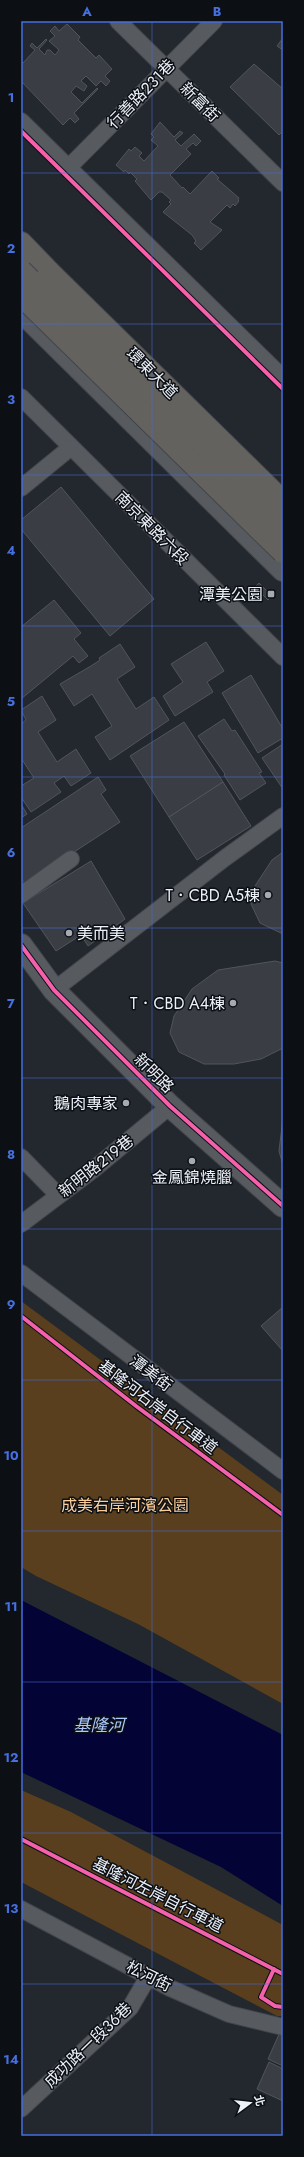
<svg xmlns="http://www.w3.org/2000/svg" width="304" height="2157" viewBox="0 0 304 2157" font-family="Jost,'Noto Sans TC',sans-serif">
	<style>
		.green { fill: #593f1d }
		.water { fill: #030435 }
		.building { fill: #3a3e44; stroke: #51555b }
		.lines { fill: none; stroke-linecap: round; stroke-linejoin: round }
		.street-casing { stroke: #42454b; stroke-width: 18 }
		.secondary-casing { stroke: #42454b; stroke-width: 24 }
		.highway-casing { stroke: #42454b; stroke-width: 24 }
		.street { stroke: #575a5f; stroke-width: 16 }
		.secondary { stroke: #575a5f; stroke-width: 22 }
		.highway { stroke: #64625e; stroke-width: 22 }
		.highway-bridge-casing { stroke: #42454b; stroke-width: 24; stroke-linecap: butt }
		.highway-bridge { stroke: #64625e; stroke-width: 22 }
		.cycleway-casing { stroke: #0c0f14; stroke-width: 6 }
		.cycleway { stroke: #f560ab; stroke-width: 4 }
		.grid { fill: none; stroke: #466fdf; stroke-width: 1; stroke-opacity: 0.55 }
		.poi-dot { fill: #a6aab2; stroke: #0c0f14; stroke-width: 1.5 }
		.labels { text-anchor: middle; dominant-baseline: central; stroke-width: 3; stroke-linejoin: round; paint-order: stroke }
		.street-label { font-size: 16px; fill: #ecf1f9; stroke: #0c0f14 }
		.poi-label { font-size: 16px; fill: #ecf1f9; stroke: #0c0f14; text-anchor: end }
		.park-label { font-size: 16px; fill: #face9b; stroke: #0c0f14 }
		.water-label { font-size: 17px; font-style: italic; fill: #acc9ff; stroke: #0c0f14 }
		.neatline { fill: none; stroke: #466fdf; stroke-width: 1.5 }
		.grid-label { font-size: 13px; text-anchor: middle; font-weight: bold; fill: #466fdf }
	</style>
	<rect width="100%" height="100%" fill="#23272e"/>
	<g class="green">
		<path d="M 21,1301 L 283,1495 L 283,1704 L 138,1624 L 36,1576 L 21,1567 Z"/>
		<path d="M 21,1790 L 71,1812 L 283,1925 L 283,2016 L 277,2016 L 21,1882 Z"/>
	</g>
	<path class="water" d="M 21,1600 L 283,1735 L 283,1906 L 221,1867 L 21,1772 Z"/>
	<g class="building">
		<path d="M 67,24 L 80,37 L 78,40 L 96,58 L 99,55 L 112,69 L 105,76 L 110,81 L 106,86 L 101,81 L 96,86 L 86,76 L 81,81 L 87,86 L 84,91 L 76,86 L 71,92 L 82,103 L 97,88 L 98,89 L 74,113 L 79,119 L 75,123 L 70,118 L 63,125 L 21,81 L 21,61 L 23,63 L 35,50 L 30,46 L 32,43 L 37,48 L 46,39 L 47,40 L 39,49 L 45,55 L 47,50 L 50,50 L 55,55 L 59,50 L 49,41 L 55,36 L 50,31 L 55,26 L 59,31 Z"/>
		<path d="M 283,38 L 283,50 L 277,46 Z"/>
		<path d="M 254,64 L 283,89 L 283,131 L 279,135 L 230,87 Z"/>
		<path d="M 160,122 L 174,137 L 180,131 L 183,133 L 175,140 L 181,146 L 194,134 L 201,141 L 196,146 L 193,143 L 186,149 L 191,154 L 170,175 L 182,188 L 183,187 L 190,194 L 212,171 L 219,178 L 217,179 L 239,198 L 238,200 L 239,201 L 235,206 L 233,204 L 230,208 L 227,205 L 210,222 L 222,230 L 201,250 L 194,243 L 196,241 L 192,235 L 163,212 L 171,204 L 169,202 L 171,200 L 162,192 L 159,192 L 151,200 L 135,181 L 137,179 L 130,172 L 129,174 L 125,170 L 124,172 L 116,165 L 129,149 L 131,151 L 135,147 L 142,153 L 139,156 L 144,161 L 158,146 L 151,140 L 154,137 L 151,134 Z"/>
		<path d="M 61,487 L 154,599 L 110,636 L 21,529 L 21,520 Z"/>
		<path d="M 259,583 L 272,596 L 268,600 L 255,587 Z"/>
		<path d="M 54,600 L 81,633 L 74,639 L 88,656 L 79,663 L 73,656 L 21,699 L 21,627 Z"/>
		<path d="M 206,642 L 224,671 L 207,682 L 213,692 L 175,716 L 163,696 L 183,682 L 171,664 Z"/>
		<path d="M 120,644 L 135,667 L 117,679 L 136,709 L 154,697 L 169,720 L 110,760 L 95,737 L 112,726 L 92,694 L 74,706 L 60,684 L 91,666 L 100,660 L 99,658 Z"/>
		<path d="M 251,675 L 283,729 L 283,738 L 258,753 L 222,693 Z"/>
		<path d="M 42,696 L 56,720 L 38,732 L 57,762 L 76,749 L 91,773 L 71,786 L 64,776 L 54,783 L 61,792 L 31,812 L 21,797 L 21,786 L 34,778 L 21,758 L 21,724 L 26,720 L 21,710 Z"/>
		<path d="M 224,719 L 232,731 L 235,730 L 262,772 L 259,773 L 266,783 L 240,800 L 224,775 L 225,774 L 198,736 Z"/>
		<path d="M 184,722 L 223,782 L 169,817 L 130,756 Z"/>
		<path d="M 283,744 L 283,789 L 262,758 Z"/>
		<path d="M 98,777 L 106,790 L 101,794 L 120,822 L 25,884 L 21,878 L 21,828 Z"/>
		<path d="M 223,782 L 251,826 L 197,860 L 169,817 Z"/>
		<path d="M 21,804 L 27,814 L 21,818 Z"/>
		<path d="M 283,852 L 283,934 L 260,923 L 251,904 L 255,886 L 272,860 Z"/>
		<path d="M 91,861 L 125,919 L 88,946 L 81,935 L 56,951 L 23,903 Z"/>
		<path d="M 275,961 L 283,963 L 283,1048 L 261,1059 L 234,1064 L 204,1064 L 179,1052 L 170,1033 L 174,1016 L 192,989 L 218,970 Z"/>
		<path d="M 283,1118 L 283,1165 L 279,1151 Z"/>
		<path d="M 283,1307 L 283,1351 L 261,1326 Z"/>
		<path d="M 280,2032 L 283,2034 L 283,2066 L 268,2059 Z"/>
		<path d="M 269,2062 L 283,2069 L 283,2101 L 257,2089 Z"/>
	</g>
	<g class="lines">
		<g class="street-casing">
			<g id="street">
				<path d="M 118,21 L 283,183"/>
				<path d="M 21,121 L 283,378"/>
				<path d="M 69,167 L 214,21"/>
				<path d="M 21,397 L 283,657"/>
				<path d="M 21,488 L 70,448"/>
				<path d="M 21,895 L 71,859"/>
				<path d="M 54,990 L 225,858 L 283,816"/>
				<path d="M 21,1157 L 58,1195"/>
				<path d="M 21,1224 L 94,1169 L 170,1106"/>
				<path d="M 21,1273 L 283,1471"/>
				<path d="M 21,1909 L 170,1988 L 229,2014 L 283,2027"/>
				<path d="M 21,2109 L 130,2008 L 148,1977"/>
			</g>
		</g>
		<g class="secondary-casing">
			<g id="secondary">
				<path d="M 21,311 L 283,570"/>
				<path d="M 21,945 L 54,990 L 170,1106 L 283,1206"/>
			</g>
		</g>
		<g class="highway-casing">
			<path id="highway" d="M 21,243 L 49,272"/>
		</g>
		<use href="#street" class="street"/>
		<use href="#secondary" class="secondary"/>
		<use href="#highway" class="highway"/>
		<g class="highway-bridge-casing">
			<g id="highway-bridge">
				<path d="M 21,271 L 283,528"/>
				<path d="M 49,272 L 283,502"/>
				<path d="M 24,298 L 283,552"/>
			</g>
		</g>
		<use href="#highway-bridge" class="highway-bridge"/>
		<g class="cycleway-casing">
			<g id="cycleway">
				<path d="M 21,131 L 283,389"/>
				<path d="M 21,945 L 54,990 L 170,1106 L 283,1206"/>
				<path d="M 21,1316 L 136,1406 L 283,1515"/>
				<path d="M 21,1839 L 283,1974"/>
				<path d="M 274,1969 L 261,1997 L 275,2006 L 283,2007"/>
			</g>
		</g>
		<use href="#cycleway" class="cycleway"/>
	</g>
	<path class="grid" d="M 152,21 L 152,2136M 21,173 L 283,173M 21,324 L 283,324M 21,475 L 283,475M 21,626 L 283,626M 21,777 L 283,777M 21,928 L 283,928M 21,1078 L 283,1078M 21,1229 L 283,1229M 21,1380 L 283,1380M 21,1531 L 283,1531M 21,1682 L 283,1682M 21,1833 L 283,1833M 21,1984 L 283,1984"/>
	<g class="poi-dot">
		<rect x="267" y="590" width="8" height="8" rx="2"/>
		<circle cx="268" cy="895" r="4"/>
		<circle cx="69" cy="933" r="4"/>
		<circle cx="233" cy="1003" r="4"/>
		<circle cx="126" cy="1103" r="4"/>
		<circle cx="192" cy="1161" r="4"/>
	</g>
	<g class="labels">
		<g class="street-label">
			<text transform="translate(141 94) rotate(-46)">行善路231巷</text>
			<text transform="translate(200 102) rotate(45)">新富街</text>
			<text transform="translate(152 373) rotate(45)">環東大道</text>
			<text transform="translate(152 528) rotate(45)">南京東路六段</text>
			<text transform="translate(154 1073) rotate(45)">新明路</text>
			<text transform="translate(96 1166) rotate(-38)">新明路219巷</text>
			<text transform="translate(151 1373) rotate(37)">潭美街</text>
			<text transform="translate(158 1407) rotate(37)">基隆河右岸自行車道</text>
			<text transform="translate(158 1895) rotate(27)">基隆河左岸自行車道</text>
			<text transform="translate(149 1976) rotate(26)">松河街</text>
			<text transform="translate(88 2045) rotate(-44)">成功路一段36巷</text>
		</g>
		<g class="poi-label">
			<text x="263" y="594">潭美公園</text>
			<text x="260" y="895">T．CBD A5棟</text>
			<text x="77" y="933" text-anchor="start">美而美</text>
			<text x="225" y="1003">T．CBD A4棟</text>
			<text x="118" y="1103">鵝肉專家</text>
			<text x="192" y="1177" text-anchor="middle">金鳳錦燒臘</text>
		</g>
		<g class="park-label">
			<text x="125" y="1505">成美右岸河濱公園</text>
		</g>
		<g class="water-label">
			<text x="99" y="1725">基隆河</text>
		</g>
	</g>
	<rect width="304" height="2157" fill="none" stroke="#0c0f14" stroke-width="44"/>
	<g transform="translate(250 2103) rotate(75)" stroke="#0c0f14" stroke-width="3" paint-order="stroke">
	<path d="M0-3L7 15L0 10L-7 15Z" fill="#ecf1f9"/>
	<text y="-6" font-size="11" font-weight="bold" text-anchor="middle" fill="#ecf1f9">北</text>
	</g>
	<rect x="22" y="22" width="260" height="2113" class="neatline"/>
	<g class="grid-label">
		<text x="87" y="16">A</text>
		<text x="217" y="16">B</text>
		<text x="11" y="102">1</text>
		<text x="11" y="253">2</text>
		<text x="11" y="404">3</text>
		<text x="11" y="555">4</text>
		<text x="11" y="706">5</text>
		<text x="11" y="857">6</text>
		<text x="11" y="1008">7</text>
		<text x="11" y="1159">8</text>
		<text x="11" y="1309">9</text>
		<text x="11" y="1460">10</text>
		<text x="11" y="1611">11</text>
		<text x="11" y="1762">12</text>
		<text x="11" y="1913">13</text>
		<text x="11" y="2064">14</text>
	</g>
</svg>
